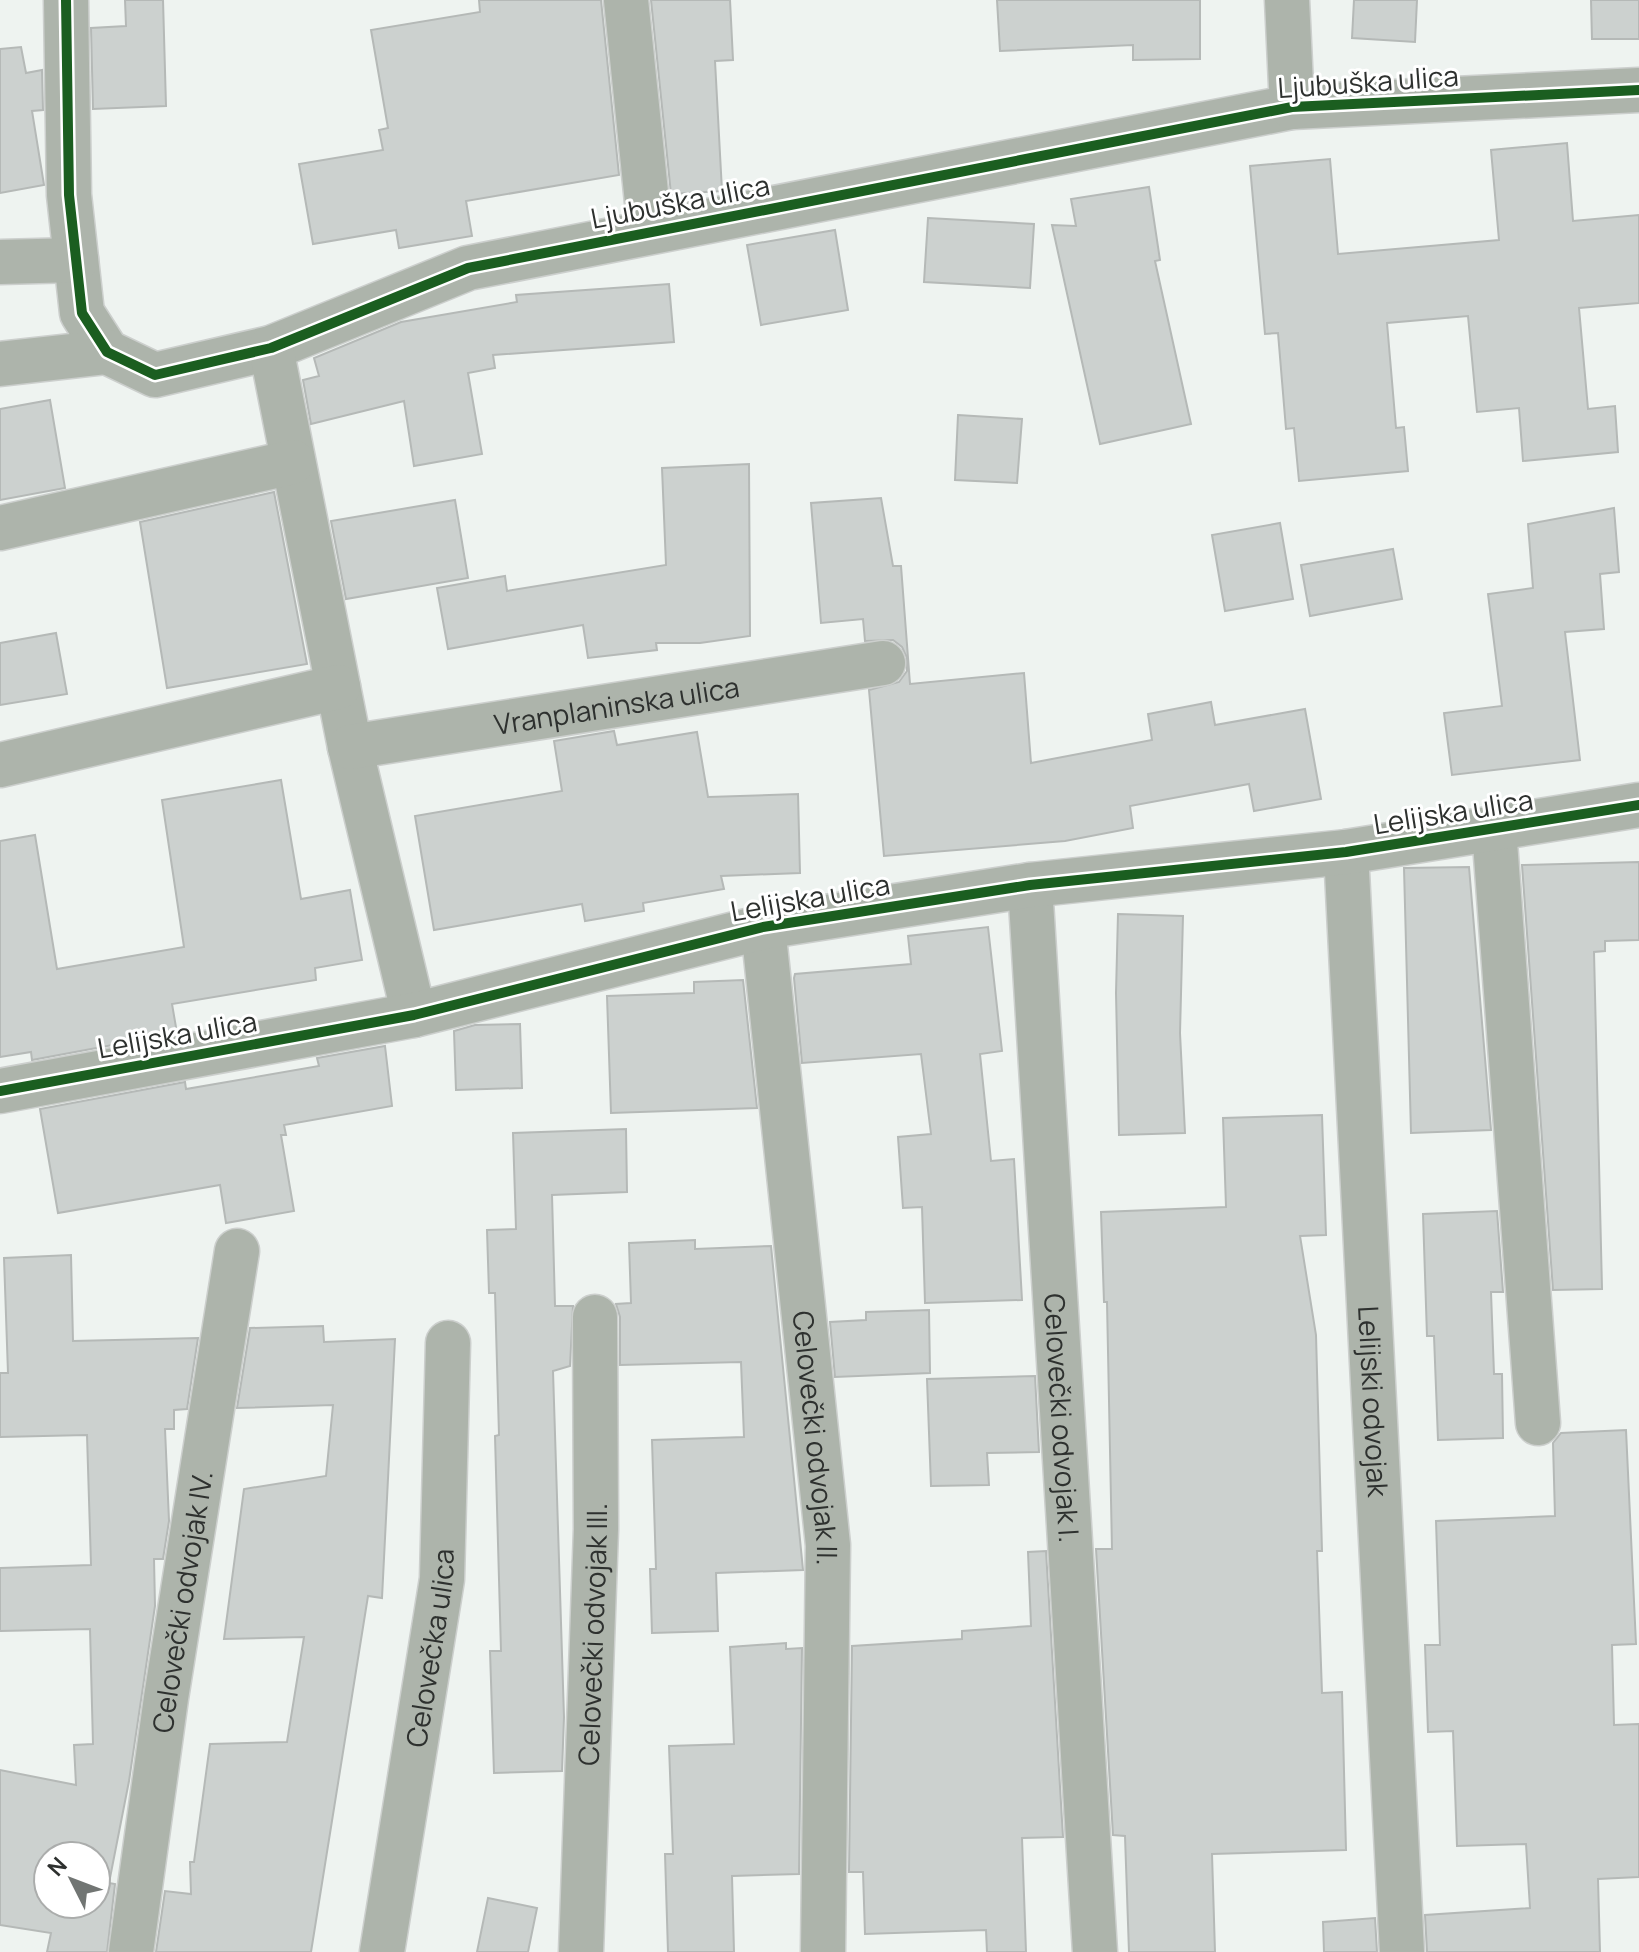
<svg xmlns="http://www.w3.org/2000/svg" width="1639" height="1952" viewBox="0 0 1639 1952" font-family="Manrope,sans-serif">
	<style>
		.building { fill: #ccd1cf; stroke: #b5b9b7; stroke-width: 2; fill-rule: evenodd }
		.lines { fill: none; stroke-linecap: round; stroke-linejoin: round }
		.minor-casing { stroke: #cccfcd; stroke-width: 47 }
		.minor { stroke: #adb4ab; stroke-width: 44 }
		.cycleway-casing { stroke: #fff; stroke-width: 15 }
		.cycleway { stroke: #1b5e20; stroke-width: 10 }
		.labels { text-anchor: middle; dominant-baseline: central; stroke-width: 6; stroke-linejoin: round; paint-order: stroke }
		.street-label { font-size: 28px; fill: #2e312f; stroke: #fff }
	</style>
	<rect width="100%" height="100%" fill="#eef3f0"/>
	<g class="building">
		<path d="M 125,0 L 163,0 L 166,106 L 93,109 L 91,28 L 126,26 Z"/>
		<path d="M 479,0 L 601,0 L 619,175 L 466,201 L 472,236 L 399,248 L 396,230 L 313,244 L 299,164 L 383,150 L 379,130 L 388,128 L 371,30 L 480,12 Z"/>
		<path d="M 651,0 L 730,0 L 733,60 L 715,61 L 722,191 L 671,194 Z"/>
		<path d="M 997,0 L 1200,0 L 1200,59 L 1133,60 L 1133,45 L 1000,51 Z"/>
		<path d="M 1354,0 L 1417,0 L 1415,42 L 1352,38 Z"/>
		<path d="M 1591,0 L 1639,0 L 1639,39 L 1592,39 Z"/>
		<path d="M 21,47 L 26,73 L 42,70 L 43,110 L 32,111 L 44,185 L 0,193 L 0,49 Z"/>
		<path d="M 1567,143 L 1573,221 L 1639,215 L 1639,303 L 1579,308 L 1588,409 L 1615,406 L 1618,452 L 1523,461 L 1519,408 L 1477,412 L 1468,316 L 1387,323 L 1396,428 L 1404,427 L 1408,471 L 1299,481 L 1294,428 L 1286,429 L 1278,333 L 1265,334 L 1250,166 L 1330,159 L 1338,254 L 1499,240 L 1491,150 Z"/>
		<path d="M 1149,187 L 1160,260 L 1155,261 L 1191,424 L 1100,444 L 1052,225 L 1076,226 L 1071,199 Z"/>
		<path d="M 928,218 L 1034,224 L 1030,288 L 924,282 Z"/>
		<path d="M 835,230 L 848,310 L 761,325 L 747,245 Z"/>
		<path d="M 669,284 L 674,342 L 493,355 L 495,368 L 468,373 L 482,454 L 414,466 L 404,401 L 311,424 L 303,380 L 319,376 L 314,358 L 401,322 L 517,302 L 516,295 Z"/>
		<path d="M 50,400 L 65,488 L 0,500 L 0,409 Z"/>
		<path d="M 958,415 L 1022,419 L 1017,483 L 955,480 Z"/>
		<path d="M 749,464 L 750,636 L 700,643 L 656,643 L 657,650 L 588,658 L 583,625 L 448,649 L 437,588 L 505,576 L 507,591 L 666,565 L 662,468 Z"/>
		<path d="M 274,492 L 307,664 L 167,688 L 140,522 Z"/>
		<path d="M 881,498 L 893,566 L 901,566 L 910,684 L 1024,673 L 1031,763 L 1152,740 L 1148,714 L 1211,702 L 1215,725 L 1305,709 L 1321,799 L 1254,811 L 1249,784 L 1130,806 L 1133,828 L 1065,841 L 884,856 L 869,690 L 899,682 L 907,671 L 907,658 L 902,647 L 893,640 L 865,641 L 863,619 L 821,623 L 811,503 Z"/>
		<path d="M 455,500 L 468,578 L 346,599 L 331,521 Z"/>
		<path d="M 1614,508 L 1619,572 L 1600,574 L 1604,629 L 1565,632 L 1580,760 L 1452,775 L 1444,713 L 1502,706 L 1488,594 L 1533,588 L 1528,524 Z"/>
		<path d="M 1280,523 L 1293,599 L 1225,611 L 1212,535 Z"/>
		<path d="M 1393,549 L 1402,599 L 1310,616 L 1301,565 Z"/>
		<path d="M 56,633 L 67,694 L 0,705 L 0,643 Z"/>
		<path d="M 614,731 L 617,745 L 697,732 L 708,797 L 798,794 L 800,873 L 721,876 L 724,889 L 643,903 L 644,911 L 585,921 L 582,904 L 434,930 L 415,816 L 562,791 L 554,741 Z"/>
		<path d="M 281,780 L 301,899 L 350,890 L 362,960 L 315,968 L 316,980 L 172,1004 L 177,1033 L 32,1060 L 31,1052 L 0,1057 L 0,841 L 35,835 L 57,969 L 184,947 L 162,800 Z"/>
		<path d="M 1639,862 L 1639,940 L 1605,941 L 1605,951 L 1594,952 L 1602,1289 L 1553,1290 L 1522,865 Z"/>
		<path d="M 1469,867 L 1491,1130 L 1411,1133 L 1404,868 Z"/>
		<path d="M 1118,914 L 1183,916 L 1180,1033 L 1185,1133 L 1119,1135 L 1116,993 Z"/>
		<path d="M 988,927 L 1002,1051 L 980,1054 L 991,1161 L 1014,1159 L 1022,1300 L 925,1303 L 922,1207 L 903,1208 L 898,1137 L 931,1134 L 921,1054 L 802,1063 L 794,978 L 795,974 L 911,964 L 908,936 Z"/>
		<path d="M 743,980 L 757,1108 L 611,1113 L 607,996 L 694,993 L 694,982 Z"/>
		<path d="M 520,1024 L 522,1088 L 456,1090 L 454,1031 L 475,1025 Z"/>
		<path d="M 385,1046 L 392,1106 L 284,1125 L 286,1135 L 281,1135 L 294,1211 L 226,1223 L 220,1185 L 58,1213 L 40,1109 L 185,1082 L 186,1089 L 319,1066 L 317,1058 Z"/>
		<path d="M 1322,1115 L 1326,1235 L 1300,1236 L 1316,1335 L 1322,1551 L 1317,1551 L 1322,1693 L 1342,1692 L 1346,1850 L 1212,1854 L 1215,1952 L 1129,1952 L 1125,1836 L 1113,1835 L 1096,1549 L 1112,1549 L 1107,1302 L 1104,1302 L 1101,1212 L 1226,1207 L 1223,1118 Z"/>
		<path d="M 626,1129 L 627,1192 L 552,1195 L 555,1306 L 573,1306 L 570,1366 L 553,1371 L 564,1717 L 562,1771 L 494,1773 L 490,1651 L 501,1651 L 495,1436 L 499,1435 L 495,1293 L 489,1293 L 487,1230 L 516,1229 L 513,1133 Z"/>
		<path d="M 1497,1211 L 1503,1292 L 1491,1292 L 1494,1374 L 1502,1374 L 1503,1438 L 1438,1440 L 1434,1336 L 1427,1336 L 1423,1214 Z"/>
		<path d="M 695,1240 L 695,1249 L 771,1246 L 803,1570 L 716,1573 L 718,1631 L 652,1633 L 650,1569 L 656,1569 L 652,1440 L 744,1437 L 741,1362 L 620,1365 L 620,1317 L 616,1304 L 631,1303 L 629,1243 Z"/>
		<path d="M 71,1255 L 73,1341 L 198,1338 L 187,1409 L 174,1410 L 174,1429 L 165,1429 L 169,1521 L 163,1559 L 154,1559 L 155,1606 L 129,1781 L 109,1883 L 115,1884 L 107,1952 L 47,1952 L 51,1933 L 0,1925 L 0,1770 L 76,1785 L 74,1745 L 93,1744 L 90,1629 L 0,1631 L 0,1568 L 91,1565 L 87,1435 L 0,1437 L 0,1373 L 8,1373 L 4,1258 ZM 48,1856 L 96,1856 L 96,1904 L 48,1904 Z"/>
		<path d="M 929,1310 L 930,1373 L 835,1377 L 830,1322 L 866,1320 L 866,1312 Z"/>
		<path d="M 323,1326 L 324,1342 L 395,1339 L 382,1598 L 368,1596 L 311,1952 L 156,1952 L 165,1891 L 191,1894 L 190,1862 L 194,1862 L 210,1744 L 287,1742 L 304,1637 L 224,1639 L 244,1489 L 326,1476 L 333,1405 L 237,1408 L 250,1328 Z"/>
		<path d="M 1035,1376 L 1039,1452 L 987,1453 L 989,1485 L 931,1486 L 927,1379 Z"/>
		<path d="M 1626,1430 L 1636,1644 L 1612,1645 L 1614,1725 L 1639,1724 L 1639,1877 L 1598,1879 L 1600,1952 L 1427,1952 L 1425,1915 L 1530,1908 L 1526,1844 L 1457,1846 L 1453,1731 L 1428,1732 L 1425,1645 L 1440,1645 L 1436,1521 L 1555,1516 L 1553,1443 L 1561,1433 Z"/>
		<path d="M 1046,1551 L 1063,1837 L 1022,1838 L 1026,1952 L 987,1952 L 986,1930 L 865,1934 L 863,1872 L 849,1872 L 852,1646 L 962,1639 L 962,1631 L 1031,1626 L 1028,1552 Z"/>
		<path d="M 786,1643 L 786,1649 L 802,1648 L 799,1874 L 732,1876 L 734,1952 L 668,1952 L 665,1854 L 673,1854 L 669,1746 L 734,1744 L 730,1647 Z"/>
		<path d="M 488,1898 L 537,1908 L 528,1952 L 477,1952 Z"/>
		<path d="M 1375,1918 L 1377,1952 L 1324,1952 L 1323,1922 Z"/>
	</g>
	<g class="lines">
		<g class="minor-casing">
			<g id="minor">
				<path d="M 66,0 L 69,195 L 82,313 L 107,352 L 155,375 L 271,348 L 468,268 L 1292,107 L 1639,90"/>
				<path d="M 626,0 L 650,231"/>
				<path d="M 1287,0 L 1292,107"/>
				<path d="M 0,262 L 76,260"/>
				<path d="M 271,348 L 350,747 L 414,1015"/>
				<path d="M 0,364 L 107,352"/>
				<path d="M 0,528 L 293,462"/>
				<path id="s1" d="M 350,747 L 883,663"/>
				<path d="M 0,765 L 338,687"/>
				<path d="M 1494,829 L 1538,1423"/>
				<path id="s2" d="M 1346,852 L 1402,1952"/>
				<path id="s3" d="M 1030,885 L 1095,1952"/>
				<path id="s4" d="M 763,927 L 828,1545 L 823,1952"/>
				<path d="M 0,1091 L 414,1015 L 763,927 L 1030,885 L 1346,852 L 1639,805"/>
				<path id="s5" d="M 131,1952 L 166,1698 L 237,1251"/>
				<path id="s6" d="M 382,1952 L 442,1579 L 448,1343"/>
				<path id="s7" d="M 581,1952 L 596,1529 L 595,1317"/>
			</g>
		</g>
		<use href="#minor" class="minor"/>
		<g class="cycleway-casing">
			<g id="cycleway">
				<path d="M 66,0 L 69,195 L 82,313 L 107,352 L 155,375 L 271,348 L 468,268 L 1292,107 L 1639,90"/>
				<path d="M 0,1091 L 414,1015 L 763,927 L 1030,885 L 1346,852 L 1639,805"/>
			</g>
		</g>
		<use href="#cycleway" class="cycleway"/>
	</g>
	<g class="labels">
		<g class="street-label">
			<text transform="translate(1368 81) rotate(-4)">Ljubuška ulica</text>
			<text transform="translate(680 201) rotate(-11)">Ljubuška ulica</text>
			<text stroke="none"><textPath href="#s1" startOffset="270">Vranplaninska ulica</textPath></text>
			<text transform="translate(1453 811) rotate(-9)">Lelijska ulica</text>
			<text transform="translate(810 897) rotate(-10)">Lelijska ulica</text>
			<text transform="translate(177 1034) rotate(-10)">Lelijska ulica</text>
			<text stroke="none"><textPath href="#s2" startOffset="550">Lelijski odvojak</textPath></text>
			<text stroke="none"><textPath href="#s3" startOffset="534">Celovečki odvojak I.</textPath></text>
			<text stroke="none"><textPath href="#s4" startOffset="514">Celovečki odvojak II.</textPath></text>
			<text stroke="none"><textPath href="#s5" startOffset="354">Celovečki odvojak IV.</textPath></text>
			<text stroke="none"><textPath href="#s7" startOffset="318">Celovečki odvojak III.</textPath></text>
			<text stroke="none"><textPath href="#s6" startOffset="308">Celovečka ulica</textPath></text>
		</g>
	</g>
	<g transform="translate(72 1880) rotate(312)"><circle r="38" fill="#ffffff" stroke="#abadac" stroke-width="2"/>
	<path d="M0-6L14 30L0 20L-14 30Z" fill="#717573"/>
	<text y="-12" font-size="22" font-weight="bold" text-anchor="middle" fill="#2e312f">N</text>
	</g>
</svg>
